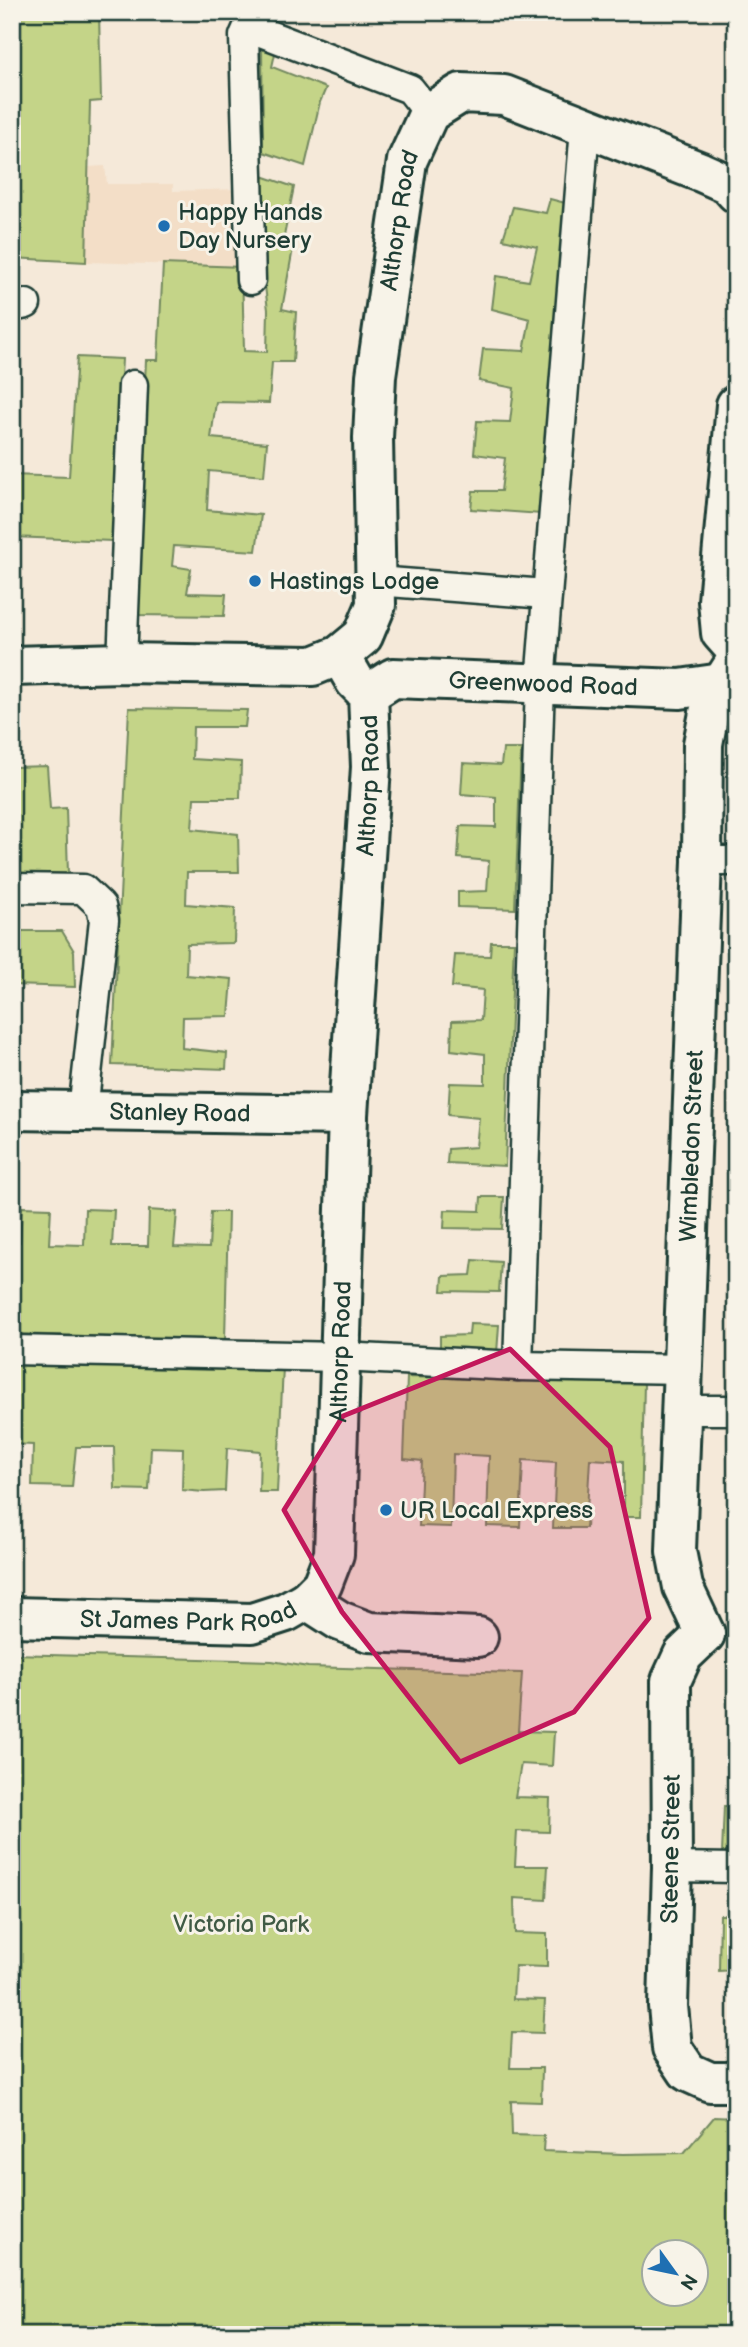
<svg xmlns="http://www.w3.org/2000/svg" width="748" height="2347" viewBox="0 0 748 2347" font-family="'Balsamiq Sans',sans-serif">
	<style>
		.built { fill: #f3dec7 }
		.green { fill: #c4d488; stroke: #72885e; stroke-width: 2; fill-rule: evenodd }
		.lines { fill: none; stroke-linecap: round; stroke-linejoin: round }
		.lane-casing { stroke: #1f3d34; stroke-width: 33 }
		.street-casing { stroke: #1f3d34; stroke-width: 44 }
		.lane { stroke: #f7f3e8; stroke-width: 28 }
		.street { stroke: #f7f3e8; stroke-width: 38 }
		.marked { fill: #c2185b; fill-opacity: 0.2; stroke: #c2185b; stroke-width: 5; stroke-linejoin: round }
		.poi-dot { fill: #1f6fb2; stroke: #f7f3e8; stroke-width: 2.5 }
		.labels { text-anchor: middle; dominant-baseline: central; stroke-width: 6; stroke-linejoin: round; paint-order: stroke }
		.poi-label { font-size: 24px; fill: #1f3d34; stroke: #f7f3e8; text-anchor: start }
		.street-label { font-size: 24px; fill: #1f3d34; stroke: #f7f3e8 }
		.park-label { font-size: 24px; fill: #405b45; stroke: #f7f3e8 }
	</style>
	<rect width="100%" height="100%" fill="#f5e9d9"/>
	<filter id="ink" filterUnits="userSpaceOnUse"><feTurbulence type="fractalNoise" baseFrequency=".0143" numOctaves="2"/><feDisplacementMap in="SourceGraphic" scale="14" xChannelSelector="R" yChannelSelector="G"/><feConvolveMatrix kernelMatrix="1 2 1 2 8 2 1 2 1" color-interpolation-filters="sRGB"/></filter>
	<g filter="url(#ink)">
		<path class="built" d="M 105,166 L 107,184 L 173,184 L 173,191 L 240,189 L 242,267 L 86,262 L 88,167 Z"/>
		<g class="green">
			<path d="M 12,12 L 99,12 L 101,101 L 90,102 L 86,262 L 12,258 Z"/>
			<path d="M 262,45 L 276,49 L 272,67 L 326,88 L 320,102 L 305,166 L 263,152 Z"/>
			<path d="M 262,176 L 294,187 L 283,241 L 294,243 L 282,309 L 296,312 L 293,362 L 272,362 L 269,403 L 216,402 L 211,438 L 267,443 L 264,476 L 209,471 L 207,510 L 261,515 L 256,551 L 174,546 L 172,566 L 191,569 L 187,593 L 226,594 L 224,616 L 134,615 L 146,360 L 158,360 L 163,264 L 242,267 L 244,351 L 267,352 L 268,310 L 259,238 Z"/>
			<path d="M 550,199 L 569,204 L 541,514 L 471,509 L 473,491 L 501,491 L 505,458 L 474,454 L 477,421 L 510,422 L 514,388 L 479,381 L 483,349 L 524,351 L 530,319 L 492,309 L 496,276 L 529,281 L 537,247 L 503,239 L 513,207 L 546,213 Z"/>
			<path d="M 77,357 L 122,359 L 112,541 L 12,537 L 12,475 L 69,477 Z"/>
			<path d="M 129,708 L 247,710 L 245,727 L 193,727 L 192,759 L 241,762 L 240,798 L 194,798 L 192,829 L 238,834 L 239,872 L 187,872 L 186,904 L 235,908 L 234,943 L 187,944 L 186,975 L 232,979 L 229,1016 L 183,1017 L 182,1048 L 227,1053 L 226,1069 L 112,1065 Z"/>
			<path d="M 503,749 L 521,749 L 515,909 L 458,907 L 458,892 L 487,891 L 489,861 L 458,858 L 460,826 L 496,827 L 496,797 L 461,794 L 463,763 L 501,765 Z"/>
			<path d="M 47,766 L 50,809 L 66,808 L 68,874 L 12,875 L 12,792 L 14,792 L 15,767 Z"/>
			<path d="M 12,931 L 62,931 L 74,951 L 75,987 L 12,985 Z"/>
			<path d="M 491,942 L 514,942 L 505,1166 L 447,1163 L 448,1149 L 476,1147 L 479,1118 L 448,1115 L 450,1083 L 485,1084 L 485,1054 L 451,1050 L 452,1021 L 481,1020 L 483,990 L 452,987 L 455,955 L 490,956 Z"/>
			<path d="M 481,1197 L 504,1197 L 502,1229 L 444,1228 L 445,1210 L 480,1211 Z"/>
			<path d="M 22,1207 L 51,1208 L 49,1244 L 84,1245 L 85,1209 L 114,1210 L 112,1246 L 148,1246 L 149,1210 L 177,1212 L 174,1247 L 209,1248 L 211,1212 L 228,1212 L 225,1340 L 12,1334 L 12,1243 L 20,1242 Z"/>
			<path d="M 473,1260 L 501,1262 L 499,1292 L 442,1291 L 443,1276 L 471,1275 Z"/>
			<path d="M 470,1324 L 499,1325 L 497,1353 L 440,1352 L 440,1336 L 469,1335 Z"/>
			<path d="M 12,1361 L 283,1367 L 277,1492 L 259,1492 L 260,1451 L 227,1448 L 225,1491 L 204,1492 L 182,1490 L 183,1448 L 151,1447 L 149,1490 L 115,1489 L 114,1447 L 76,1447 L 72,1487 L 32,1486 L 33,1445 L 12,1444 Z"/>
			<path d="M 407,1377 L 644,1383 L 641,1517 L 624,1517 L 624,1461 L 590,1459 L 586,1528 L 553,1528 L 556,1462 L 523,1460 L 520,1527 L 487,1526 L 489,1456 L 453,1454 L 451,1527 L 419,1526 L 422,1461 L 404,1459 Z"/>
			<path d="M 12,1654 L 237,1660 L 272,1661 L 308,1667 L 522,1673 L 518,1731 L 554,1732 L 552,1766 L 521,1764 L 515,1797 L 550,1798 L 549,1832 L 517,1831 L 515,1866 L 548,1866 L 546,1900 L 514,1898 L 515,1933 L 547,1934 L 547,1967 L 515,1966 L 513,1999 L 545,2000 L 543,2033 L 512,2032 L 510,2068 L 542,2068 L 541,2102 L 511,2101 L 512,2135 L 544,2136 L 543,2151 L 623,2154 L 684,2153 L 714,2117 L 736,2118 L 736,2335 L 12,2335 ZM 696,2252 L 696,2294 L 654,2294 L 654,2252 Z"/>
			<path d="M 724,1806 L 736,1806 L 736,1855 L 722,1854 Z"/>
			<path d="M 720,1915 L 736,1915 L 735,1970 L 719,1971 Z"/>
		</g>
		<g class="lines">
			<g class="lane-casing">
				<g id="lane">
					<path d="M 251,280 L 244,36 L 248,27 L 410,89 L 429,113"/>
					<path d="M 12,307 L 26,304"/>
					<path d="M 376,581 L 546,594"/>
					<path d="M 122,663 L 133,385"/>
					<path d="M 702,861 L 736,861"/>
					<path d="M 12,888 L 83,889 L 101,906 L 104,920 L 83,1111"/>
					<path d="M 12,1350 L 341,1357 L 518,1366 L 684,1369"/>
					<path d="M 518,1366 L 540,683 L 585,128"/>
					<path d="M 681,1410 L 736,1410"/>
					<path d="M 672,1867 L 736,1868"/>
				</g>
			</g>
			<g class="street-casing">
				<g id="street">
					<path d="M 736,405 L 718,601 L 721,633 L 736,650"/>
					<path id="s1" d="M 12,666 L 122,663 L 313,666 L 340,655 L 363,636 L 376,605 L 373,438 L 376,376 L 407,161 L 429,113 L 461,93 L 504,95 L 701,172 L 728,184 L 736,193"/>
					<path id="s2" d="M 368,694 L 393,678 L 680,689 L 722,683"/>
					<path id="s3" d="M 12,1110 L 348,1115"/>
					<path id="s4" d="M 307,1600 L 322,1585 L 334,1554 L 348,1115 L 371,767 L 368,694 L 355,681 L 340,655"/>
					<path id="s5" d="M 12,1617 L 252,1623 L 286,1612 L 307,1600 L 340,1621 L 369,1632 L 478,1637"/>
					<path id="s6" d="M 705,1634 L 683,1587 L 676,1551 L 702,861 L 703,744 L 709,713 L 722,683 L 736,661"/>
					<path d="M 705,1634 L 683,1655 L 671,1681 L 672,1867 L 668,2006 L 672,2048 L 688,2072 L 710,2082 L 736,2082"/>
				</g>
			</g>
			<use href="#lane" class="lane"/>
			<use href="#street" class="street"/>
		</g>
	</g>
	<path class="marked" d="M 510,1349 L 610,1447 L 649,1618 L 574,1712 L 460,1762 L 342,1612 L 284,1510 L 343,1416 Z"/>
	<g class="poi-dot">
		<circle cx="164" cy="226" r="7"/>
		<circle cx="255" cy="581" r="7"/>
		<circle cx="386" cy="1510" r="7"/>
	</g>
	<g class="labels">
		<g class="poi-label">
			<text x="178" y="212">Happy Hands<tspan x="178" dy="28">Day Nursery</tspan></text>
			<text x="269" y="581">Hastings Lodge</text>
			<text x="400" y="1510">UR Local Express</text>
		</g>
		<g class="street-label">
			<text stroke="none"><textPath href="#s1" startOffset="780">Althorp Road</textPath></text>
			<text stroke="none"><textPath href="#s2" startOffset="180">Greenwood Road</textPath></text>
			<text stroke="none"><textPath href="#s4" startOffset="824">Althorp Road</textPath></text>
			<text stroke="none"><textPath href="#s3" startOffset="168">Stanley Road</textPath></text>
			<text stroke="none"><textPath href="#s6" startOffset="494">Wimbledon Street</textPath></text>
			<text stroke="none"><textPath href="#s4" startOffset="257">Althorp Road</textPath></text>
			<text stroke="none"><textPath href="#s5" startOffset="177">St James Park Road</textPath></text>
			<text transform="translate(671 1849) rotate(-89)">Steene Street</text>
		</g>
		<g class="park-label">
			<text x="241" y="1924">Victoria Park</text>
		</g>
	</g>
	<rect width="748" height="2347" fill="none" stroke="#f7f3e8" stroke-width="42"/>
	<rect x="21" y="21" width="706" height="2305" fill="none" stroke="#1f3d34" stroke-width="2.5" filter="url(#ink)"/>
	<g transform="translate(675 2273) rotate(123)"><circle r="33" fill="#f7f3e8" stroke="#a1aaa0" stroke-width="2"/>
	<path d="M0-5L12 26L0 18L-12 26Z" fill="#1f6fb2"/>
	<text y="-10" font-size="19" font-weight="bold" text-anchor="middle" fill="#1f3d34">N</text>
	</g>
</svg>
